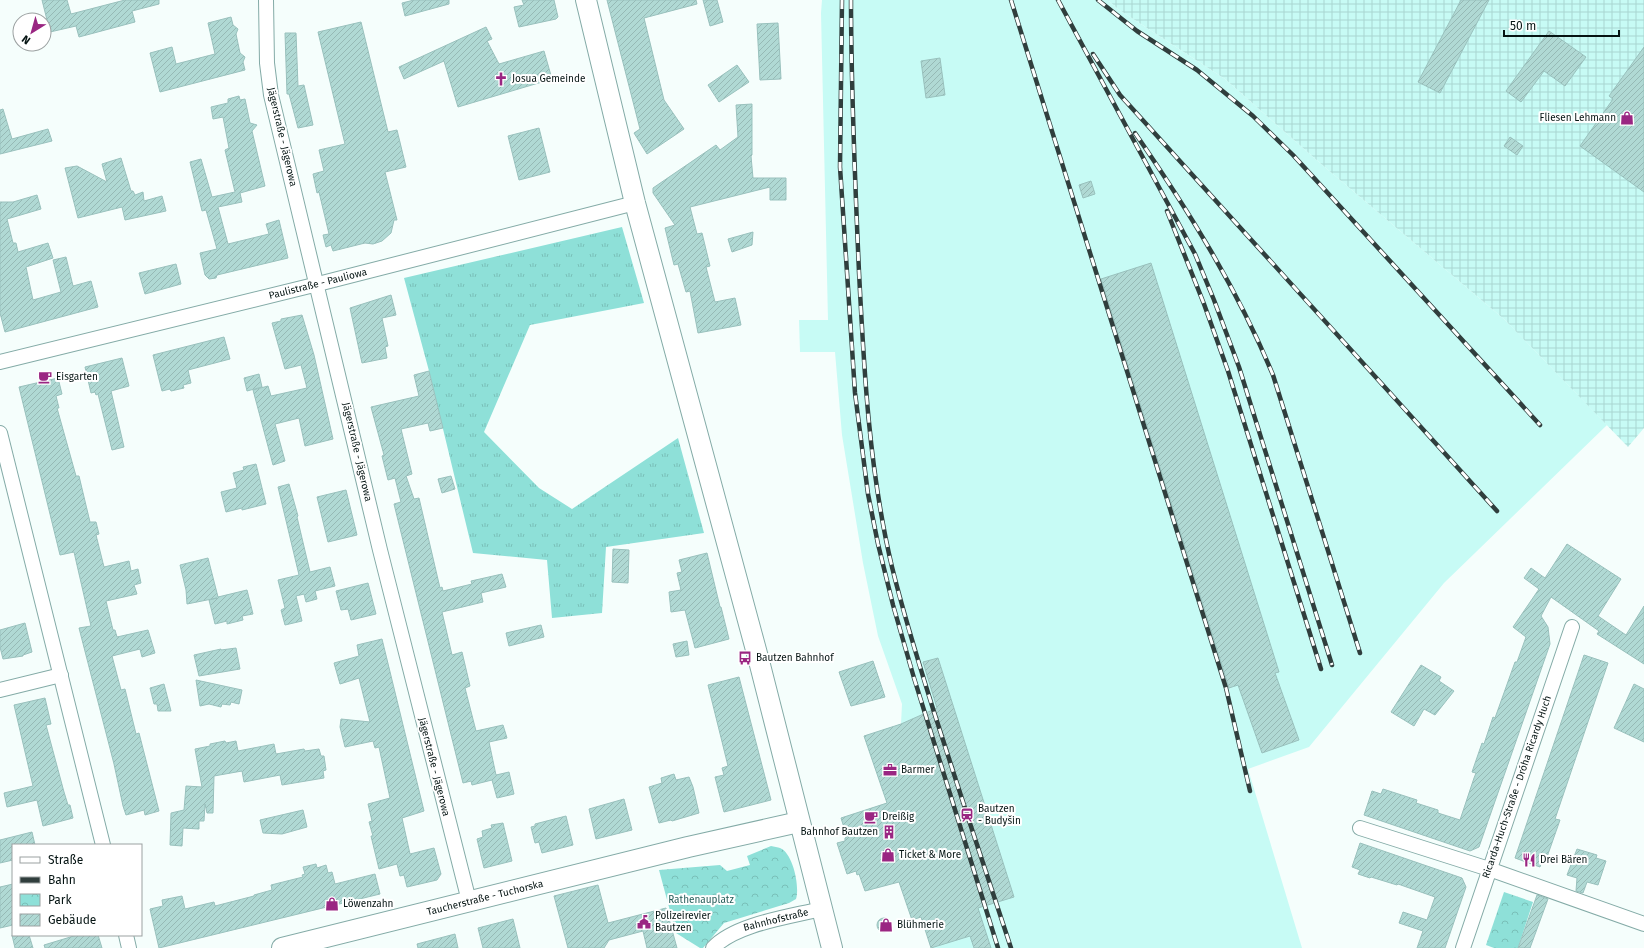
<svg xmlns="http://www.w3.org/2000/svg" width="1644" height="948" viewBox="0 0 1644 948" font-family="'Fira Sans',sans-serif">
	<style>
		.built { fill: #c7fbf5 }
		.industrial { fill: url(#industrial-grid) }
		.grass { fill: url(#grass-tufts) }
		.park { fill: url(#park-crowns) }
		.building { fill: url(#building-hatch); stroke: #99c1bd }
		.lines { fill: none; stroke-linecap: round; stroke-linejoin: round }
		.street-casing { stroke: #84aba7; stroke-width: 16 }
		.secondary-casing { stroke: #84aba7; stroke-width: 22 }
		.street { stroke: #fff; stroke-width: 14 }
		.secondary { stroke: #fff; stroke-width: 20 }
		.rail-casing { stroke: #303e3d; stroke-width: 4.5 }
		.rail { stroke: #fff; stroke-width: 3; stroke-dasharray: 9; stroke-linecap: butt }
		.labels { text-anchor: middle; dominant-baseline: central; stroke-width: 4; stroke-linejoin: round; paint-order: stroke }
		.poi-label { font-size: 10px; fill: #051413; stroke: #fff; text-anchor: start }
		.street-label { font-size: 10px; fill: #051413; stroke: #fff }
		.park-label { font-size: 10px; fill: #265d59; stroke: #fff }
	</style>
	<defs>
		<pattern id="industrial-grid" width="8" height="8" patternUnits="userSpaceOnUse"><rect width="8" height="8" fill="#c7fbf5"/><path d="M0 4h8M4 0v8" fill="none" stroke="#a9d6d1"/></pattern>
		<pattern id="grass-tufts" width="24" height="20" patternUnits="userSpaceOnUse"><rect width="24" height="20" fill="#8ee0d8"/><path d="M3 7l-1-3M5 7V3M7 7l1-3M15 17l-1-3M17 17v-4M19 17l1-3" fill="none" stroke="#79bfb8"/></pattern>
		<pattern id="park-crowns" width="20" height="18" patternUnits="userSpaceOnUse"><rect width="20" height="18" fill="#8ee0d8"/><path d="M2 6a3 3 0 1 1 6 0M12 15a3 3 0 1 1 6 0" fill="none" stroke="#79bfb8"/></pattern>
		<pattern id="building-hatch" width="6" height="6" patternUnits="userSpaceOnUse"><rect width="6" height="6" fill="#b0d9d4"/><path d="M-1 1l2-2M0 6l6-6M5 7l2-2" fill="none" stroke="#96b9b5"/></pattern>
	</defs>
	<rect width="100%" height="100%" fill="#f5fefc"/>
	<path class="built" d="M 822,0 L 1108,0 L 1118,9 L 1225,79 L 1320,163 L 1505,320 L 1607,425 L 1444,583 L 1309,747 L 1248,769 L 1302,948 L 931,948 L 921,917 L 912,920 L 906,902 L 911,900 L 904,880 L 865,891 L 859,874 L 857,875 L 845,838 L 847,837 L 841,818 L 887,803 L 864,736 L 901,724 L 902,704 L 878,636 L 863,563 L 842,435 L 835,352 L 800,352 L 799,320 L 828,320 L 821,13 Z"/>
	<path class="industrial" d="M 1108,0 L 1644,0 L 1644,428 L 1628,447 L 1505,320 L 1320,163 L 1225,79 L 1118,9 Z"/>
	<path class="grass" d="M 622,227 L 644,303 L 530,325 L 484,432 L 539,488 L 572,509 L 678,438 L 704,533 L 606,547 L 602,613 L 552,618 L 547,560 L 473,553 L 429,371 L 404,278 Z"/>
	<g class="park">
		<path d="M 771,846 C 774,847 778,847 780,848 C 793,853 800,887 796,899 L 789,903 L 724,923 L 703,948 L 700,948 L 676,933 L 659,870 L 720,865 L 727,871 L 750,865 L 747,856 Z"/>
		<path d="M 1504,892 L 1533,902 L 1518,948 L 1494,948 L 1486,945 Z"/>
	</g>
	<g class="building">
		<path d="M 42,0 L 67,0 L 71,14 L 125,0 L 159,0 L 159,4 L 132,11 L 135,22 L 79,37 L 76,26 L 50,32 Z"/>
		<path d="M 414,0 L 449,0 L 449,4 L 405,16 L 402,3 Z"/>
		<path d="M 522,0 L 554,0 L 558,17 L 556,19 L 519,27 L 514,7 L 524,5 Z"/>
		<path d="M 607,0 L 696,0 L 697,4 L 644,18 L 664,100 L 684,129 L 647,154 L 634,133 L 640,129 Z"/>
		<path d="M 703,0 L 717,0 L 723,22 L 710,26 Z"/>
		<path d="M 1461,0 L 1489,0 L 1440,93 L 1418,82 Z"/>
		<path d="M 231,17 L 233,25 L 238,29 L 236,34 L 240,53 L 245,57 L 243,62 L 245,70 L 160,92 L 150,53 L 172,47 L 176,64 L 215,54 L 208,23 Z"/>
		<path d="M 361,22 L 388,132 L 397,130 L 406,167 L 385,172 L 397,220 L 394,220 L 391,233 L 382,241 L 373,244 L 365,243 L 333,251 L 331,245 L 326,247 L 323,235 L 329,234 L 319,192 L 317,193 L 313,174 L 324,171 L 319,150 L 345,144 L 318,32 Z"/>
		<path d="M 778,23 L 781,79 L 760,80 L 757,24 Z"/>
		<path d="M 486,27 L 492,39 L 487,41 L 499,64 L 544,51 L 552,79 L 458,107 L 444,61 L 404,79 L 399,67 Z"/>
		<path d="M 1549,31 L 1586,57 L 1565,86 L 1544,71 L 1521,102 L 1506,91 Z"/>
		<path d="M 285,33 L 296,33 L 298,86 L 304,85 L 313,125 L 298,128 L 289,94 L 287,94 Z"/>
		<path d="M 1644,47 L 1644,192 L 1580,146 L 1613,99 L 1609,96 Z"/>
		<path d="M 940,58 L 945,95 L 926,98 L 921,61 Z"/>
		<path d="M 737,65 L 749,82 L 719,102 L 708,85 Z"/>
		<path d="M 239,96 L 240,100 L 245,99 L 250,123 L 257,125 L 252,131 L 265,186 L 240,193 L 242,202 L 218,207 L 228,244 L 269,234 L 266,224 L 279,220 L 288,258 L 217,275 L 216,278 L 209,279 L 205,275 L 200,253 L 217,249 L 206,210 L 202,211 L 190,162 L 201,159 L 212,197 L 235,192 L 225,150 L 229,148 L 223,117 L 213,119 L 211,107 L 228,103 L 228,99 Z"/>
		<path d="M 752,104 L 752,155 L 751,156 L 753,178 L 786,178 L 786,200 L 770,200 L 770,187 L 690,207 L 697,234 L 702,233 L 710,266 L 706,267 L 715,302 L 735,298 L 741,325 L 698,333 L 690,291 L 686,292 L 678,264 L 674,265 L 665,228 L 675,225 L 653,193 L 653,188 L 716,145 L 720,150 L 738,137 L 736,105 Z"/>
		<path d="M 3,109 L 12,139 L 48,129 L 52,141 L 0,154 L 0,110 Z"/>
		<path d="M 539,128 L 550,172 L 519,180 L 508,136 Z"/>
		<path d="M 1510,137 L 1523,146 L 1517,155 L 1504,146 Z"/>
		<path d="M 121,158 L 131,191 L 133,191 L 135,195 L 143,192 L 144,201 L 162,196 L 166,211 L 125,220 L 122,207 L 78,218 L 65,168 L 77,166 L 107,182 L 102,164 Z"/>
		<path d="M 1091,181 L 1095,194 L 1083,198 L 1079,185 Z"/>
		<path d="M 37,195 L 41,209 L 7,219 L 13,243 L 16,243 L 18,252 L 48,243 L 53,258 L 26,267 L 33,300 L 61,292 L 53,260 L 66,257 L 73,286 L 91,281 L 98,307 L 5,332 L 0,313 L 0,202 L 13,202 Z"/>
		<path d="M 753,232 L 752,245 L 732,252 L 728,239 Z"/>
		<path d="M 1151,263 L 1279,672 L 1275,673 L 1299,740 L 1262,753 L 1238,685 L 1229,688 L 1101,279 Z"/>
		<path d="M 176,264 L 181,284 L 145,294 L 139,273 Z"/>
		<path d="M 391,295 L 396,315 L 382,318 L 388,346 L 385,347 L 387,358 L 362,363 L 350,308 Z"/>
		<path d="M 302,315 L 314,355 L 333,439 L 305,446 L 299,418 L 275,424 L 285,461 L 273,465 L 253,390 L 268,386 L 271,396 L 307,388 L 301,365 L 285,369 L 272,323 L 281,321 L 281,319 Z"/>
		<path d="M 224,337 L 230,359 L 188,370 L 191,383 L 183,385 L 184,388 L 171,391 L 170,389 L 162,391 L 153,355 Z"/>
		<path d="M 122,358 L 129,386 L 111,391 L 124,447 L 112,450 L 98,394 L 96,395 L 95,392 L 91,393 L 85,367 Z"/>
		<path d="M 429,371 L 443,428 L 430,431 L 428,423 L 401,429 L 412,474 L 406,476 L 414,499 L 419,498 L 440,588 L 442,587 L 443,591 L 472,584 L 471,581 L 502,574 L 506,587 L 481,593 L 483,602 L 442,612 L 452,655 L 462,652 L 470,686 L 465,688 L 476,731 L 503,725 L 507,738 L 489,742 L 496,775 L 509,772 L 514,794 L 497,798 L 492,780 L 472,785 L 471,781 L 463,783 L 394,504 L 401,502 L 395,478 L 388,480 L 382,456 L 384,455 L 371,407 L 419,396 L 414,375 Z"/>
		<path d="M 259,374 L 262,387 L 247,391 L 244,378 Z"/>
		<path d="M 58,378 L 62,394 L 56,396 L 59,408 L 57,408 L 76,476 L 79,476 L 90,522 L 96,522 L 99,534 L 96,535 L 104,567 L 129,561 L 131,571 L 138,569 L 141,583 L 134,585 L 137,594 L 106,601 L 113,630 L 115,630 L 117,637 L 148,630 L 155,653 L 142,657 L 140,649 L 112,656 L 121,690 L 125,689 L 136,734 L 139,733 L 159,811 L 145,815 L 144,810 L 126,815 L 123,806 L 114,764 L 79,628 L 91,626 L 74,552 L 60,555 L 19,387 Z"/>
		<path d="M 256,464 L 266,504 L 242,510 L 242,508 L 226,512 L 221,492 L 237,488 L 233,473 L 244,470 L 243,467 Z"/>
		<path d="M 451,476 L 455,489 L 442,493 L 438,479 Z"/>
		<path d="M 289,484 L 298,516 L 297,517 L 310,572 L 330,567 L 335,586 L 315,591 L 317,599 L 306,602 L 304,594 L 296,596 L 302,621 L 285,625 L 281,610 L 285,608 L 278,580 L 299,575 L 278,487 Z"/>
		<path d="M 346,490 L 357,535 L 328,542 L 317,497 Z"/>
		<path d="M 1567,544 L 1621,579 L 1598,616 L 1626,635 L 1644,606 L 1644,664 L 1597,634 L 1599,631 L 1551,597 L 1541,616 L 1548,627 L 1550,644 L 1479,847 L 1470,851 L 1364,815 L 1372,791 L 1381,794 L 1383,789 L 1417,800 L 1416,803 L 1438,810 L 1438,813 L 1460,820 L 1474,778 L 1476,773 L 1472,772 L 1482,743 L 1484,744 L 1493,717 L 1495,718 L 1515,662 L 1517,662 L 1526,637 L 1513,627 L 1539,589 L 1524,578 L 1531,568 L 1545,578 Z"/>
		<path d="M 613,549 L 629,550 L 628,583 L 612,582 Z"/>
		<path d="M 707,553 L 720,607 L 721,607 L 729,639 L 695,648 L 685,610 L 671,612 L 669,592 L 681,590 L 677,573 L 682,572 L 679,560 Z"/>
		<path d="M 208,558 L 218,597 L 247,590 L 253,614 L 242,616 L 243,620 L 227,624 L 227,621 L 215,624 L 209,600 L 217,598 L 187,604 L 186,590 L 180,565 Z"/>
		<path d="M 368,583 L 376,614 L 351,620 L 348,609 L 341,610 L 336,591 Z"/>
		<path d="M 25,623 L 32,652 L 23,655 L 23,656 L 3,659 L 0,647 L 0,630 Z"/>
		<path d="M 541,625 L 544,637 L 509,646 L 506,633 Z"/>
		<path d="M 382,639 L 424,811 L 402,818 L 410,854 L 434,848 L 441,874 L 437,880 L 407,887 L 404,875 L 400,876 L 397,864 L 379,869 L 371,836 L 373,836 L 369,822 L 372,821 L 368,804 L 390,798 L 379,747 L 375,748 L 373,741 L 345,747 L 340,727 L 341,719 L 370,722 L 359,678 L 340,684 L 334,663 L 359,656 L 357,645 Z"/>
		<path d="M 687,641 L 689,655 L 676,657 L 673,644 Z"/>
		<path d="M 236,648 L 240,669 L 199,676 L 194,655 L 221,649 L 221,650 Z"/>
		<path d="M 1584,655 L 1608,663 L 1555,819 L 1560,820 L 1547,857 L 1544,856 L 1540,867 L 1515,858 Z"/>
		<path d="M 938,658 L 1014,897 L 978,908 L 991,948 L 974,948 L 970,936 L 931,948 L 921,917 L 912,920 L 899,882 L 865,891 L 859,874 L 857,875 L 856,871 L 847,874 L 837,843 L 845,841 L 845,838 L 847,837 L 841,818 L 887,803 L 864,736 L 901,724 L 937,708 L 923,662 Z"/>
		<path d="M 873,661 L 885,697 L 851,706 L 839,672 Z"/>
		<path d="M 1421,665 L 1441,677 L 1439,681 L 1454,691 L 1435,715 L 1424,709 L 1414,726 L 1391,712 Z"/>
		<path d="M 739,677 L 771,800 L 724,812 L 715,777 L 724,775 L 722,768 L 728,766 L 708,685 Z"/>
		<path d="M 196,680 L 242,690 L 239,704 L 231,702 L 230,705 L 222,704 L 221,707 L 209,704 L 200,706 Z"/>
		<path d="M 164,684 L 171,711 L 158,711 L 157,704 L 154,704 L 150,688 Z"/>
		<path d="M 1634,684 L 1644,689 L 1644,742 L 1614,728 Z"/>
		<path d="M 45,698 L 51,724 L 46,725 L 64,792 L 68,805 L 70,805 L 73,818 L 43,826 L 37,800 L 7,807 L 4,793 L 33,786 L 14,705 Z"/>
		<path d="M 225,741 L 226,743 L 236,741 L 238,751 L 274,744 L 276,754 L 304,749 L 305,751 L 319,749 L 321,756 L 324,756 L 326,770 L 323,771 L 324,778 L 282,785 L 280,775 L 244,782 L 242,771 L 214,776 L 213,813 L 207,813 L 205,804 L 204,821 L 199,821 L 199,829 L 183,828 L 182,846 L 170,845 L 171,813 L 184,810 L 186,786 L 202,787 L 195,749 L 210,746 L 210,744 Z"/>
		<path d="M 674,774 L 676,780 L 689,777 L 693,787 L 699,813 L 672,821 L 671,820 L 659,823 L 649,787 L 662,783 L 661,778 Z"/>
		<path d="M 624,799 L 632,830 L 596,839 L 589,809 Z"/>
		<path d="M 303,810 L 307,827 L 282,834 L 263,833 L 260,820 Z"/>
		<path d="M 566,816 L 573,845 L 542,853 L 539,842 L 535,843 L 531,827 L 535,826 L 535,824 Z"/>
		<path d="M 503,823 L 512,861 L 484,868 L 477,839 L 483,837 L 482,831 L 492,828 L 491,825 Z"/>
		<path d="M 32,832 L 35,845 L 13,845 L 13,860 L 0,863 L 0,840 Z"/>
		<path d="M 1360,843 L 1462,878 L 1466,887 L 1445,948 L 1417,948 L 1423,931 L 1399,923 L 1403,912 L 1427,920 L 1435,897 L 1398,884 L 1397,885 L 1371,877 L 1370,878 L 1358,874 L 1360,870 L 1352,867 Z"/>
		<path d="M 1577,849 L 1597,855 L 1596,858 L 1606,861 L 1598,885 L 1587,882 L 1583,893 L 1576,891 L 1577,878 L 1567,875 Z"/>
		<path d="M 316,864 L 317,868 L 326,865 L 328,873 L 332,872 L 335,884 L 375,874 L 380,894 L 159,948 L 150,909 L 163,906 L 162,900 L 182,896 L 185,909 L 214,902 L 215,906 L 254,896 L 254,895 L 272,890 L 271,885 L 303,877 L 302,875 L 305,874 L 303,867 Z"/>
		<path d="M 13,884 L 13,925 L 0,928 L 0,887 Z"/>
		<path d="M 598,885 L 608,923 L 666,908 L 677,948 L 647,948 L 643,931 L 609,940 L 604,948 L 568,948 L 554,896 Z"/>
		<path d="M 1537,895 L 1548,899 L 1530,948 L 1518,948 Z"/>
		<circle cx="884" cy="925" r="7"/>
		<path d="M 513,919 L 520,948 L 483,948 L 478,928 Z"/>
		<path d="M 455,934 L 458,948 L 418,948 L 417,944 Z"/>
		<path d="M 12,935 L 29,935 L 33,948 L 15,948 Z"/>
		<path d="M 77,935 L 98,935 L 102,948 L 45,948 L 44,945 Z"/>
	</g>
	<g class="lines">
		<g class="street-casing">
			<g id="street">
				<path d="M 266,0 L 267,63 L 271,95 L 380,550 L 469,901"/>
				<path d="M 0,362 L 318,284 L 635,203"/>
				<path d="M 0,433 L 103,845"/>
				<path d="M 0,690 L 61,675"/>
				<path d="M 1360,828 L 1489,869 L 1644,924"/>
				<path d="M 126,935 L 129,948"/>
				<path d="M 713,948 C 735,924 789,917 821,909"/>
				<path d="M 1463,948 L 1572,627"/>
			</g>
		</g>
		<g class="secondary-casing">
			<g id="secondary">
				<path d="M 586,0 L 635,203 L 759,661 L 832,948"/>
				<path d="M 282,948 L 688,847 L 799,822"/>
			</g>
		</g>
		<use href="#street" class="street"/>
		<use href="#secondary" class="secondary"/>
		<g class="rail-casing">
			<g id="rail">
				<path d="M 842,0 L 840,167 L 855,393 L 868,494 L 878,544 L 893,605 L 914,678 L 998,948"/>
				<path d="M 851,0 C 851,91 855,182 859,272 C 864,371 869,470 892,567 C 904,616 919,664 934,712 C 959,791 985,869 1011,948"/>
				<path d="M 1011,0 L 1226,688 L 1250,791"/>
				<path d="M 1058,0 L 1195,254 L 1214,300 L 1239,367 L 1332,665"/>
				<path d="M 1098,0 L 1137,31 L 1197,70 L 1253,116 L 1293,155 L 1540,425"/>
				<path d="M 1093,54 L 1120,95 L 1497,511"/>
				<path d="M 1135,133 C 1188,210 1237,288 1273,375 L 1360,653"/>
				<path d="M 1167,211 L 1204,304 L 1228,371 L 1321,669"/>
			</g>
		</g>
		<use href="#rail" class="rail"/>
	</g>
	<defs>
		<g id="church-bare" transform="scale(1.08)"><path d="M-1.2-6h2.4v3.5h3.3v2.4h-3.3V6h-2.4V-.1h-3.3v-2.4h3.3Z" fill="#9a2682" stroke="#fff" stroke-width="2.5" paint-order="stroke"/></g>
		<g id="shop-bare" transform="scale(1.08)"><path d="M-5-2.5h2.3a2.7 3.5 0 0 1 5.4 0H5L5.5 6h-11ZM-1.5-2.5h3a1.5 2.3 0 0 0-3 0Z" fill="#9a2682" stroke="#fff" stroke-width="2.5" paint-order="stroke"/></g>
		<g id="cafe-bare" transform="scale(1.08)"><path d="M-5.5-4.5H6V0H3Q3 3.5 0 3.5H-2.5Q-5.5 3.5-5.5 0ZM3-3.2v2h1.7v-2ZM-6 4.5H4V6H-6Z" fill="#9a2682" stroke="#fff" stroke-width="2.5" paint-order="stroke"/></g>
		<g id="bus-bare" transform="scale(1.08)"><path d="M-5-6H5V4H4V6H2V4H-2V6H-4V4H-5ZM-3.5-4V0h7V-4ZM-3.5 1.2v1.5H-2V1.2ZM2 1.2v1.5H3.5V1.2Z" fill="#9a2682" stroke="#fff" stroke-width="2.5" paint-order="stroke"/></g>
		<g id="office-bare" transform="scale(1.08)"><path d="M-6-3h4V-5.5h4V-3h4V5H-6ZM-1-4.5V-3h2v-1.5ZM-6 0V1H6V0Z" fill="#9a2682" stroke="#fff" stroke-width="2.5" paint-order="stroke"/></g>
		<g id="station-bare" transform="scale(1.08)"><path d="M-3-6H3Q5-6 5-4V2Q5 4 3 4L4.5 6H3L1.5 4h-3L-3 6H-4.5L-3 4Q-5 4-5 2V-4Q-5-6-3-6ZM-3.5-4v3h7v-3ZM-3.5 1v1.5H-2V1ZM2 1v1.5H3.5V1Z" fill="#9a2682" stroke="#fff" stroke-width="2.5" paint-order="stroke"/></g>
		<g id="building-bare" transform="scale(1.08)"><path d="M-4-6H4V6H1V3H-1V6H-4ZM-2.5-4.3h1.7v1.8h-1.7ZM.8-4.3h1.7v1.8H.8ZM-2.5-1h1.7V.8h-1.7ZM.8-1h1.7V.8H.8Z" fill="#9a2682" stroke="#fff" stroke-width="2.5" paint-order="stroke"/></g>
		<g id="restaurant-bare" transform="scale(1.08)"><path d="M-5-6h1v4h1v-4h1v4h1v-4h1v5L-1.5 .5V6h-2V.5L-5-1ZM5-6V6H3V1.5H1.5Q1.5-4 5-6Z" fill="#9a2682" stroke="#fff" stroke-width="2.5" paint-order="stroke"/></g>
		<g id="civic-bare" transform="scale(1.08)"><path d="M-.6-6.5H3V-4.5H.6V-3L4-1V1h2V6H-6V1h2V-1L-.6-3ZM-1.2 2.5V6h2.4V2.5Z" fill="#9a2682" stroke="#fff" stroke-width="2.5" paint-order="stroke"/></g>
	</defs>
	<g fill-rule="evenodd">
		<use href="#church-bare" x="501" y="79"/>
		<use href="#shop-bare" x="1627" y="118"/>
		<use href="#cafe-bare" x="45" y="377"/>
		<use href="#bus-bare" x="745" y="658"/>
		<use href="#office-bare" x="890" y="770"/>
		<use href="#station-bare" x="967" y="815"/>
		<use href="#cafe-bare" x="871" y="817"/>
		<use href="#building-bare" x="889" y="832"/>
		<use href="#shop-bare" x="888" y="855"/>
		<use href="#restaurant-bare" x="1529" y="860"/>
		<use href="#shop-bare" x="332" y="904"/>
		<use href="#civic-bare" x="644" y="922"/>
		<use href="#shop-bare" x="886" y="925"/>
	</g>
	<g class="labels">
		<g class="poi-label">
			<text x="512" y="79">Josua Gemeinde</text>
			<text x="1616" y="118" text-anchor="end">Fliesen Lehmann</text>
			<text x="56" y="377">Eisgarten</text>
			<text x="756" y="658">Bautzen Bahnhof</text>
			<text x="901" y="770">Barmer</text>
			<text x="978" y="809">Bautzen<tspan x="978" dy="12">- Budyšin</tspan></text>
			<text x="882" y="817">Dreißig</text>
			<text x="878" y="832" text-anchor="end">Bahnhof Bautzen</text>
			<text x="899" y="855">Ticket &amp; More</text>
			<text x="1540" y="860">Drei Bären</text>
			<text x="343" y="904">Löwenzahn</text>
			<text x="655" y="916">Polizeirevier<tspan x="655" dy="12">Bautzen</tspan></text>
			<text x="897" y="925">Blühmerie</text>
		</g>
		<g class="street-label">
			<text transform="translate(282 137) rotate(77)">Jägerstraße - Jägerowa</text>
			<text transform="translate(318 284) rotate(-14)">Paulistraße - Pauliowa</text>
			<text transform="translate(357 452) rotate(77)">Jägerstraße - Jägerowa</text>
			<text transform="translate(434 767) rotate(76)">Jägerstraße - Jägerowa</text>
			<text transform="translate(1517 787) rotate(-71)">Ricarda-Huch-Straße - Dróha Ricardy Huch</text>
			<text transform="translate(485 898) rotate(-14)">Taucherstraße - Tuchorska</text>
			<text transform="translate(776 920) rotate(-14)">Bahnhofstraße</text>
		</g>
		<g class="park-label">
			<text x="701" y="900">Rathenauplatz</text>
		</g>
	</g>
	<rect x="12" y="844" width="130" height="92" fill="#ffffff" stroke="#9ba1a1"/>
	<rect x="20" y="857" width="20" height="6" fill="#ffffff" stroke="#9ba1a1"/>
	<text x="48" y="864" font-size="12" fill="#051413">Straße</text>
	<rect x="20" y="877" width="20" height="6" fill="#303e3d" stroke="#9ba1a1"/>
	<text x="48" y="884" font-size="12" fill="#051413">Bahn</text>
	<rect x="20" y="894" width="20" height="12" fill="url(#park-crowns)" stroke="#9ba1a1"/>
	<text x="48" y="904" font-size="12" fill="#051413">Park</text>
	<rect x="20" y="914" width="20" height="12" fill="url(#building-hatch)" stroke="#9ba1a1"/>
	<text x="48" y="924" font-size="12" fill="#051413">Gebäude</text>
	<g transform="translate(32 32) rotate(217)"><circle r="19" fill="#ffffff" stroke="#9ba1a1"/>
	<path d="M0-3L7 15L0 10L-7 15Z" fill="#9a2682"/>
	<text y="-6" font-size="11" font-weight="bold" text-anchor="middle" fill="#051413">N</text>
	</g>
	<path d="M1504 30v6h115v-6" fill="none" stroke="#051413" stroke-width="2"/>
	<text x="1510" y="30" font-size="12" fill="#051413" stroke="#ffffff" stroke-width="3" paint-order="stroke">50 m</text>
</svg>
